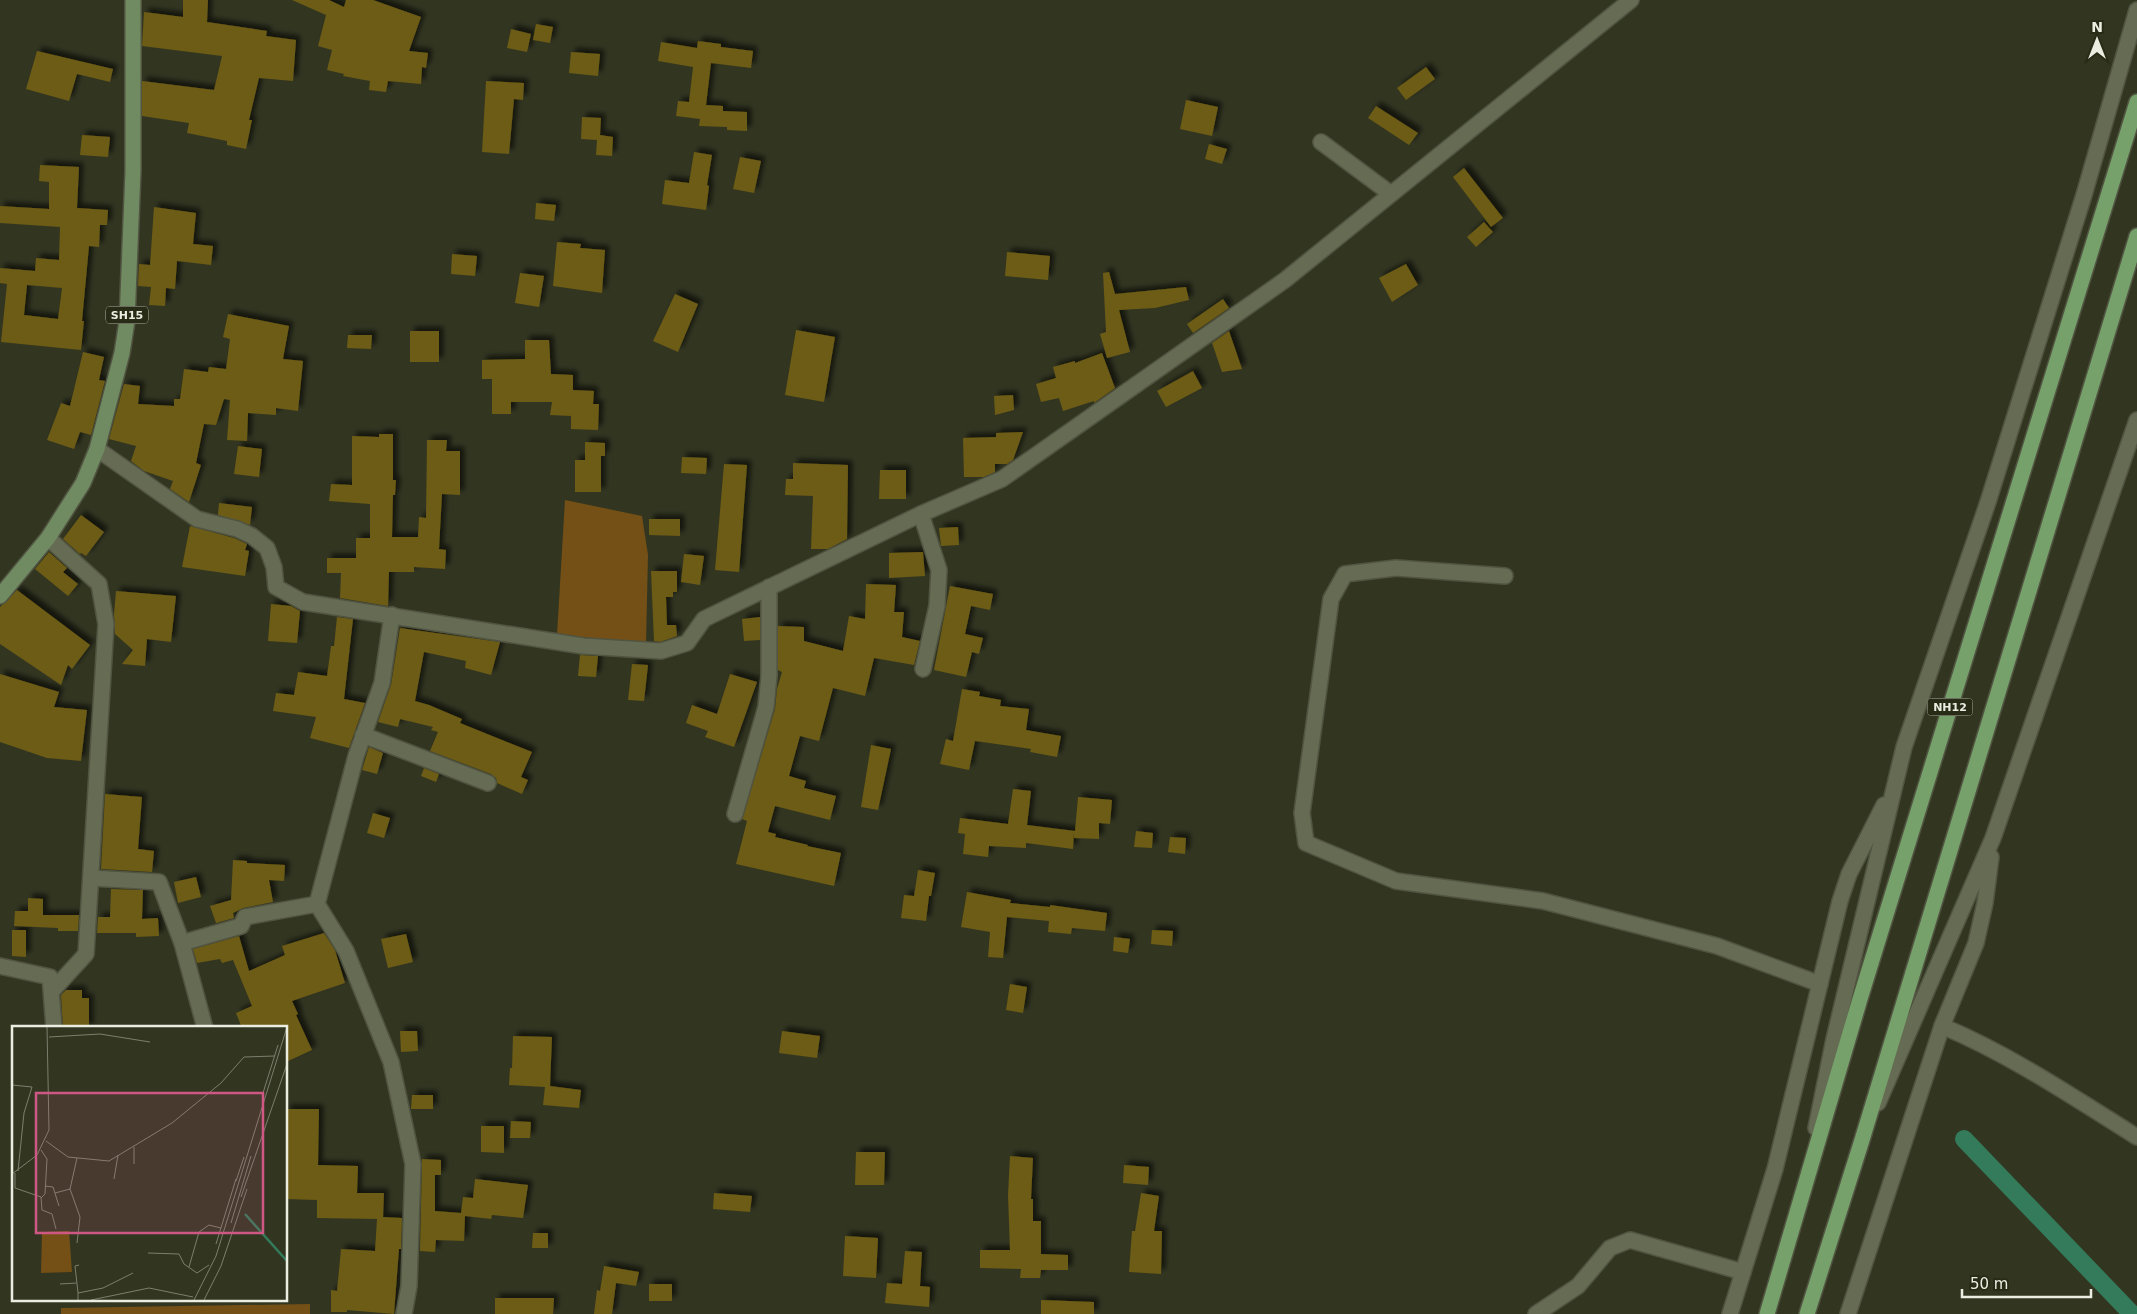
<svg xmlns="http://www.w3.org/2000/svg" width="2137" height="1314" viewBox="0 0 2137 1314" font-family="'DejaVu Sans',sans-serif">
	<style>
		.green { fill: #744f16 }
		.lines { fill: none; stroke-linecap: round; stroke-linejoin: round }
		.canal { stroke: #347b5b; stroke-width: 18 }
		.building { fill: #6c5b15; fill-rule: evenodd; filter: url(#shadow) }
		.minor-casing { stroke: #505441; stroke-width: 18 }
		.major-casing { stroke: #505441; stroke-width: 18 }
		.highway-casing { stroke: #505441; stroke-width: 18 }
		.minor { stroke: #666b54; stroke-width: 15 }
		.major { stroke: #708b62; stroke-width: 15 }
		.highway { stroke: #76a16b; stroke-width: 15 }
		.labels { text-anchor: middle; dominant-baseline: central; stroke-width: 4; stroke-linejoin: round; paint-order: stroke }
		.shield { fill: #282c17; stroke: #b0b3a4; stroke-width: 1 }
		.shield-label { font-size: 11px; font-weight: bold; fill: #eaede0 }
		.inset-river { fill: none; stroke: #347b5b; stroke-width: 2.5 }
		.inset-road { fill: none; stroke: #7c7f6d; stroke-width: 1 }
		.view { fill: #ce5883; fill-opacity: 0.15; stroke: #ce5883; stroke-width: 2.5 }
		.inset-edge { fill: none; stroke: #eaede0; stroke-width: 2.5 }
	</style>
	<defs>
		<filter id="shadow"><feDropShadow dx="4.5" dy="-4.5" stdDeviation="2.5" flood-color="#0009"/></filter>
	</defs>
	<rect width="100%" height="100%" fill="#323621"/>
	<g class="green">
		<path d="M 565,500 L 642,516 L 648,555 L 646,643 L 557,635 Z"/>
		<path d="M 310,1304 L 310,1314 L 61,1314 L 61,1308 Z"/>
	</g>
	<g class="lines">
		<path class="canal" d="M 1964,1139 L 2132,1314"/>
	</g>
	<g class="building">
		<path d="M 183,0 L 208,0 L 207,22 L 267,31 L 266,36 L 296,40 L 293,81 L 259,78 L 249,120 L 252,120 L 246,149 L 227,145 L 227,141 L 187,133 L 189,123 L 142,116 L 142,81 L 214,90 L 222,56 L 142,46 L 144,12 L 183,17 Z"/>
		<path d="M 292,0 L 329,0 L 344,7 L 346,0 L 373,0 L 421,17 L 409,51 L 428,53 L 426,68 L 422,67 L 421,84 L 388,81 L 386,92 L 369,90 L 370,81 L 343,76 L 344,74 L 327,70 L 332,50 L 318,46 L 326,15 Z"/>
		<path d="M 536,24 L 553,27 L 550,43 L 533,40 Z"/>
		<path d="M 511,29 L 531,34 L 527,52 L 507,48 Z"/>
		<path d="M 698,41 L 721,44 L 721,47 L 753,51 L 751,68 L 711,63 L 706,105 L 723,106 L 723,111 L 747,112 L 747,131 L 727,130 L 727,127 L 699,126 L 700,119 L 676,116 L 678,101 L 689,102 L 693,67 L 658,61 L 661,42 L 697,48 Z"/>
		<path d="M 37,51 L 113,69 L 110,82 L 77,74 L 69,101 L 26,89 Z"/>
		<path d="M 571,52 L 600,54 L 598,76 L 569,73 Z"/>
		<path d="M 1426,67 L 1435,79 L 1406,100 L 1397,88 Z"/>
		<path d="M 486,81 L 524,83 L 523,100 L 514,99 L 509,154 L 482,152 Z"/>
		<path d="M 1186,100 L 1218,107 L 1212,136 L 1180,129 Z"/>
		<path d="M 1376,106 L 1418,133 L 1409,145 L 1368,118 Z"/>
		<path d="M 582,117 L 601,118 L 600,135 L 613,137 L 612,156 L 596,155 L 597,140 L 581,139 Z"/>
		<path d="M 82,135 L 110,137 L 108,157 L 80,155 Z"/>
		<path d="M 1209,144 L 1227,149 L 1222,164 L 1205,159 Z"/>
		<path d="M 694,152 L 712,155 L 707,185 L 709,186 L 706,210 L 662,204 L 665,180 L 689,183 Z"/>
		<path d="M 740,157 L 761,161 L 754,193 L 733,189 Z"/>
		<path d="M 40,165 L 79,167 L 77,208 L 108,210 L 107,225 L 100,225 L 99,247 L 89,246 L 82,321 L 84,321 L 81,350 L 1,342 L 7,284 L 0,283 L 0,268 L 35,271 L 36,258 L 59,260 L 60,227 L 0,223 L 0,206 L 49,209 L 49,182 L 39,181 ZM 27,285 L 62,288 L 58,319 L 24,315 Z"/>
		<path d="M 1464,168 L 1503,218 L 1491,227 L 1453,177 Z"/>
		<path d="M 536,203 L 556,205 L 554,221 L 535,219 Z"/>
		<path d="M 154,207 L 196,213 L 193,244 L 213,246 L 211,265 L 177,261 L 175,289 L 166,288 L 165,306 L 149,305 L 151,287 L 138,286 L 139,264 L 150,265 Z"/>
		<path d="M 1484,222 L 1493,232 L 1476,247 L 1467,237 Z"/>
		<path d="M 557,242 L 581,244 L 580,248 L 605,250 L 602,293 L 553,286 Z"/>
		<path d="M 1007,252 L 1050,256 L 1048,280 L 1005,276 Z"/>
		<path d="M 452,254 L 477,256 L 475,276 L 451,274 Z"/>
		<path d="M 1406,264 L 1418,285 L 1392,302 L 1379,278 Z"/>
		<path d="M 1109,272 L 1115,294 L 1186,287 L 1189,300 L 1155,308 L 1119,310 L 1130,352 L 1107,358 L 1100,334 L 1106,332 L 1103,273 Z"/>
		<path d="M 520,273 L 544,276 L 539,307 L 515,303 Z"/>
		<path d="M 675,294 L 698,304 L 678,352 L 653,341 Z"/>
		<path d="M 1223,299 L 1229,308 L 1193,333 L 1187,324 Z"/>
		<path d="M 228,314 L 289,326 L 283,359 L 303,361 L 298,411 L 276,408 L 276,415 L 248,413 L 247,441 L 227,440 L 230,400 L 224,399 L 216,425 L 204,424 L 196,463 L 201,465 L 189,502 L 170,489 L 173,481 L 144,471 L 131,461 L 136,446 L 109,439 L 124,384 L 140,386 L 138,404 L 174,406 L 174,399 L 180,399 L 184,369 L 208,372 L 209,367 L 226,369 L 230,339 L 223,337 Z"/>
		<path d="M 796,330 L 835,337 L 824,402 L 785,395 Z"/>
		<rect x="410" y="331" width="29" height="31"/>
		<path d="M 1229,331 L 1242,369 L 1222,372 L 1212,343 Z"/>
		<path d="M 348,335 L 372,335 L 371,349 L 347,348 Z"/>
		<path d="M 525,340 L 549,340 L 551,374 L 573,375 L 573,390 L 594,391 L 593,404 L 599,404 L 598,430 L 571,429 L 571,416 L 550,415 L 552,402 L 511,402 L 511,414 L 492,414 L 492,379 L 482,379 L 482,360 L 525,359 Z"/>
		<path d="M 83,352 L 104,357 L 99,380 L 105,381 L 91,435 L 80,432 L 74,449 L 47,440 L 61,403 L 70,406 Z"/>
		<path d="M 1102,353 L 1115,388 L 1094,403 L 1094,401 L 1063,411 L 1059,398 L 1041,402 L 1036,384 L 1056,378 L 1053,367 L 1075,361 L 1075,363 Z"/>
		<path d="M 1193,371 L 1202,388 L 1166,407 L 1157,391 Z"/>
		<path d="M 1013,395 L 1014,410 L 995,415 L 994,396 Z"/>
		<path d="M 1023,432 L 1013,460 L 1007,464 L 995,464 L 995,472 L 984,477 L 964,477 L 963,438 L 996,437 L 996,433 Z"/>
		<path d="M 379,434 L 393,434 L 393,480 L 396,480 L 395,495 L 393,495 L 392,537 L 418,537 L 419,517 L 426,518 L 427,440 L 447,440 L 446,451 L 460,451 L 460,495 L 442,494 L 439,549 L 446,550 L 445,569 L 414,567 L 414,572 L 389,572 L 388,606 L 340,598 L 341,573 L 327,573 L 327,558 L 356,558 L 356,538 L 370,538 L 370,504 L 329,501 L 331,484 L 352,485 L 352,436 L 379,437 Z"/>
		<path d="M 585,442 L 605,443 L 605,456 L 601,456 L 601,492 L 575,492 L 575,460 L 585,460 Z"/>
		<path d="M 238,446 L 262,449 L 259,477 L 234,474 Z"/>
		<path d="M 682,457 L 707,458 L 706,474 L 681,473 Z"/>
		<path d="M 793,463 L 848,465 L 847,539 L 828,549 L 811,549 L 813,496 L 785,495 L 786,479 L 793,479 Z"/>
		<path d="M 724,464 L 747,465 L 739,572 L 715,570 Z"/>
		<path d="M 880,470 L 906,470 L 906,499 L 879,499 Z"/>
		<path d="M 219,503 L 252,507 L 250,525 L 218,515 Z"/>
		<path d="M 81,515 L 104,532 L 86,556 L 81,553 L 80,554 L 63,539 Z"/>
		<path d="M 649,519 L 680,519 L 680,536 L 649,535 Z"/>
		<path d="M 190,526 L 234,538 L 247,544 L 245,550 L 249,551 L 245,576 L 182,567 Z"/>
		<path d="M 958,527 L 959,545 L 941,546 L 939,528 Z"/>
		<path d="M 49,552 L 67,568 L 63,572 L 78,584 L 68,596 L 35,569 Z"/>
		<path d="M 923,552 L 925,576 L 889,578 L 889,553 Z"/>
		<path d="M 684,554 L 704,556 L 700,585 L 681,582 Z"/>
		<path d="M 651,571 L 677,571 L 677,592 L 673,592 L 673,597 L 666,597 L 667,625 L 676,625 L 677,636 L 660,642 L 654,641 Z"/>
		<path d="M 866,584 L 896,585 L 894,612 L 904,612 L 902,637 L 920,641 L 914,665 L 874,658 L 865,696 L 833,688 L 819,741 L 800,736 L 789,776 L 806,781 L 804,788 L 836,796 L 830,820 L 775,806 L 768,832 L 776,834 L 775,837 L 808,845 L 807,846 L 841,853 L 834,886 L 736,864 L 747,821 L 742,819 L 775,709 L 777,689 L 782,672 L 778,670 L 778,626 L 804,627 L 804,641 L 843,651 L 849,616 L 865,619 Z"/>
		<path d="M 950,586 L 993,594 L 990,610 L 971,606 L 965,634 L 983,638 L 979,654 L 972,652 L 966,677 L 934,670 Z"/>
		<path d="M 17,590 L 90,645 L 72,669 L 68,665 L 61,685 L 0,644 L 0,607 Z"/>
		<path d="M 116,591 L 176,596 L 171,642 L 147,639 L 145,666 L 122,664 L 133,650 L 115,634 L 114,614 Z"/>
		<path d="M 271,604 L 291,606 L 300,611 L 297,643 L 268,641 Z"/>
		<path d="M 337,617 L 353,619 L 344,699 L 365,703 L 349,748 L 310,738 L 316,717 L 273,711 L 276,693 L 294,695 L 298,672 L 327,676 L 331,646 L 334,646 Z"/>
		<path d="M 760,617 L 760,640 L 744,641 L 742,619 Z"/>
		<path d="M 400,628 L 500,642 L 491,675 L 465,668 L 466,661 L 424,652 L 415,701 L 429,705 L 462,719 L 460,723 L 532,752 L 521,777 L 528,780 L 522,794 L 497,783 L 496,778 L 491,774 L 430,751 L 438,732 L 431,730 L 433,727 L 400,719 L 398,727 L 378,722 L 391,685 Z"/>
		<path d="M 580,655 L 598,656 L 596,677 L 578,676 Z"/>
		<path d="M 632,664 L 648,665 L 644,701 L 628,700 Z"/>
		<path d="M 0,674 L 59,692 L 54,707 L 87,710 L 81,761 L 47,758 L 0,742 Z"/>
		<path d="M 730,674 L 757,682 L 734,747 L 705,737 L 708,731 L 686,723 L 692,705 L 717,714 Z"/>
		<path d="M 962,689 L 980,692 L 979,696 L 1001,700 L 1000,706 L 1029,709 L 1026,730 L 1061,736 L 1057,757 L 1030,752 L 1031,749 L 975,741 L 969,770 L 940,764 L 946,739 L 953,741 Z"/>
		<path d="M 871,745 L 891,749 L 878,810 L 861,807 Z"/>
		<path d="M 369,747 L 383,753 L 377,774 L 362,770 Z"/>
		<path d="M 424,768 L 439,774 L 436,782 L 421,776 Z"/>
		<path d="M 1013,789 L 1031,791 L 1027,825 L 1075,831 L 1078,797 L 1112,800 L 1110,824 L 1099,823 L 1099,839 L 1074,838 L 1074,832 L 1073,849 L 1026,843 L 1026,848 L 989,846 L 988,857 L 963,854 L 965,834 L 958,833 L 960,818 L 1008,824 Z"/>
		<path d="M 105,794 L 142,797 L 138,849 L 154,851 L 152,872 L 101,869 Z"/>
		<path d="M 373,813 L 390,818 L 384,838 L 367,833 Z"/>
		<path d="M 1136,831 L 1153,833 L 1152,848 L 1134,847 Z"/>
		<path d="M 1170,837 L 1186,838 L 1185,854 L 1168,852 Z"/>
		<path d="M 233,860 L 247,861 L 247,863 L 285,865 L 284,881 L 269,880 L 273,902 L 243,908 L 233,913 L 234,918 L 216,923 L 210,906 L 231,900 Z"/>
		<path d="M 918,870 L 935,873 L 931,896 L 929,896 L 926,921 L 901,918 L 904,895 L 914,896 Z"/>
		<path d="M 196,877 L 201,897 L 178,903 L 174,882 Z"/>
		<path d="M 111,889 L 143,890 L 142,919 L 158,918 L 159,936 L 136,937 L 136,933 L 97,933 L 98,917 L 110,917 Z"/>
		<path d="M 967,892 L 1011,900 L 1010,903 L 1050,907 L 1050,905 L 1107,913 L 1105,931 L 1072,928 L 1071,934 L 1048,932 L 1049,921 L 1007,917 L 1003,958 L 988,957 L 990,932 L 961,927 Z"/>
		<path d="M 28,898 L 43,899 L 43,915 L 79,915 L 78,931 L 58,931 L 58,928 L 14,926 L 15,911 L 28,911 Z"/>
		<path d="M 12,930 L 26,930 L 26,957 L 12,956 Z"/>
		<path d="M 1152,930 L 1173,931 L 1172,946 L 1151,944 Z"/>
		<path d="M 324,933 L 335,950 L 345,983 L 292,1001 L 298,1014 L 296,1015 L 312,1050 L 286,1062 L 286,1028 L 242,1028 L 236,1013 L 252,1006 L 233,960 L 222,963 L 220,959 L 197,963 L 193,949 L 239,936 L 249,971 L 285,955 L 282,946 Z"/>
		<path d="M 406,934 L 413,962 L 388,968 L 381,939 Z"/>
		<path d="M 1114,937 L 1130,939 L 1128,953 L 1113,951 Z"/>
		<path d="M 1010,984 L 1027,987 L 1023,1013 L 1006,1010 Z"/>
		<path d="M 66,990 L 82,990 L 82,998 L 89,998 L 89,1028 L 63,1028 L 61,995 Z"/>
		<path d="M 400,1031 L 417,1031 L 418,1051 L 401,1052 Z"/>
		<path d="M 782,1031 L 820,1036 L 817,1058 L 779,1053 Z"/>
		<path d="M 513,1036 L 552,1037 L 550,1086 L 581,1090 L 579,1108 L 543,1105 L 545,1087 L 509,1085 L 510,1068 L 512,1068 Z"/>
		<path d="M 412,1095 L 433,1095 L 433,1109 L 411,1109 Z"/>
		<path d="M 286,1109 L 319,1109 L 318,1165 L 358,1166 L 357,1193 L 384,1193 L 383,1217 L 402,1218 L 401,1249 L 399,1249 L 394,1314 L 347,1310 L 347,1312 L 331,1312 L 331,1290 L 337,1291 L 341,1249 L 375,1251 L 377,1219 L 317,1218 L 317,1200 L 286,1199 Z"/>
		<path d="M 511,1121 L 531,1122 L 530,1138 L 510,1138 Z"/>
		<path d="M 481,1126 L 504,1126 L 504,1153 L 481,1152 Z"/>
		<path d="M 856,1152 L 885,1152 L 884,1185 L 855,1185 Z"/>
		<path d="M 1010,1156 L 1033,1158 L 1031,1199 L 1033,1199 L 1033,1221 L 1041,1221 L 1041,1254 L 1068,1255 L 1068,1270 L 1041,1270 L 1040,1278 L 1020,1278 L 1021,1269 L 980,1268 L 980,1250 L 1010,1250 L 1008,1195 Z"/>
		<path d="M 422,1159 L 441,1160 L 441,1175 L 435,1175 L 435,1211 L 461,1213 L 463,1197 L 473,1198 L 475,1179 L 528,1185 L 523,1218 L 492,1215 L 491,1219 L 465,1216 L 464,1241 L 436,1240 L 435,1252 L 420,1251 Z"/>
		<path d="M 1124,1165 L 1149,1167 L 1148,1185 L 1123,1183 Z"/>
		<path d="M 714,1193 L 752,1196 L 750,1212 L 713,1209 Z"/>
		<path d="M 1141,1193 L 1159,1196 L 1154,1231 L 1162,1231 L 1161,1274 L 1129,1272 L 1132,1231 L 1135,1231 Z"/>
		<path d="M 533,1233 L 548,1233 L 548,1248 L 532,1248 Z"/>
		<path d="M 845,1236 L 878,1238 L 876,1278 L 843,1276 Z"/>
		<path d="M 905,1251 L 922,1252 L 920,1286 L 930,1287 L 929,1307 L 885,1303 L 887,1283 L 902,1284 Z"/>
		<path d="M 604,1266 L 639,1272 L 636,1286 L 616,1283 L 612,1314 L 594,1314 L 597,1290 L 600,1291 Z"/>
		<rect x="649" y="1284" width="23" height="17"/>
		<path d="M 495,1298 L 554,1298 L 553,1314 L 495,1314 Z"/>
		<path d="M 1041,1300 L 1094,1302 L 1094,1314 L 1041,1314 Z"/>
	</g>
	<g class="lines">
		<g class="minor-casing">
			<g id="minor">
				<path d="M 1321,142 L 1391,194"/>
				<path d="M 97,449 L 197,519 L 237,529 L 252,536 L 267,548 L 274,567 L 276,587 L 303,602 L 583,646 L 661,651 L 687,643 L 704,619 L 921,514 L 1002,479 L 1285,280 L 1631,0"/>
				<path d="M 921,514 L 939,570 L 937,606 L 923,669"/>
				<path d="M 48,538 L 99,584 L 106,624 L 86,954 L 52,991"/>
				<path d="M 1505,576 L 1396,568 L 1345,574 L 1331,599 L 1302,813 L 1306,843 L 1396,881 L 1543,901 L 1717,946 L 1820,984"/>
				<path d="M 363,735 L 488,783"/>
				<path d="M 735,814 L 766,707 L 769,676 L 769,587"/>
				<path d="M 91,878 L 159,882 L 182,943 L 205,1028"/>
				<path d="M 317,904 L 346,951 L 391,1062 L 413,1164 L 409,1286 L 404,1314"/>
				<path d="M 182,943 L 241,926 L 245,917 L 317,904 L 356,756 L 382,683 L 392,615"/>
				<path d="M 0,966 L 50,977 L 54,1028"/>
				<path d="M 1942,1026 C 2011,1055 2073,1097 2137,1137"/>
				<path d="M 1878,1103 L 1993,838 L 2137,420"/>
				<path d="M 1816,1128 L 1834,1039 L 1904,747 L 1988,502 L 2084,195 L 2137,10"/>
				<path d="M 1536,1314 L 1578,1286 L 1610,1248 L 1630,1240 L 1743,1272"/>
				<path d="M 1730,1314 L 1775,1169 L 1840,901 L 1849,874 L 1884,805"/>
				<path d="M 1848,1314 L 1942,1026 L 1976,943 L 1985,903 L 1991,857"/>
			</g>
		</g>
		<g class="major-casing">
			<path id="major" d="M 0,596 L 48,538 L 83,483 L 97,449 L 122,353 L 127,321 L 133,171 L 133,0"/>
		</g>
		<g class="highway-casing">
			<g id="highway">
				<path d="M 1767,1314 L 1860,999 L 2137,102"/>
				<path d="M 1807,1314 L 1862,1140 L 2137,236"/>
			</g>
		</g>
		<use href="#minor" class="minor"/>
		<use href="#major" class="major"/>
		<use href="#highway" class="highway"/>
	</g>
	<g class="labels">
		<g class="shield">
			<rect x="106" y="306.5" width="42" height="17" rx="4"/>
			<rect x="1927.5" y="698.5" width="45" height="17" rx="4"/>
		</g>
		<g class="shield-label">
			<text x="127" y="315">SH15</text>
			<text x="1950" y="707">NH12</text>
		</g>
	</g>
	<g transform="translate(12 1026)">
		<rect width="275" height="275" fill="#323621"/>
		<path d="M 57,205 L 60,246 L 29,247 L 30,206 Z" fill="#744f16"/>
		<path class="inset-river" d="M 233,188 L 275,235"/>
		<path class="inset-road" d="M 37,11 L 88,8 L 138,16M 0,59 L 20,61 L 12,87 L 6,145M 251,67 L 266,19M 34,115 L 56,131 L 97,135 L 160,97 L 209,57 L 232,31 L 263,30M 122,121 L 122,138M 29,124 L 35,133 L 33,168 L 29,172M 3,147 L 3,162 L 29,171 L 30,184 L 40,188 L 44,203M 0,148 L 25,129 L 37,104 L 35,1M 102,153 L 106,129M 224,155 L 232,131M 33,160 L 41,161 L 47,180M 58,163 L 68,191 L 65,217M 43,167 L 58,163 L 65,132M 229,171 L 275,38M 219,197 L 239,130M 204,218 L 224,153M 136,227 L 167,228 L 172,238 L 185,247 L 197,239M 177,241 L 187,206 L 197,199 L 209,202M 48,258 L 64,257M 66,267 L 63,240 L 67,239M 66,274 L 66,267 L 91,262 L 121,247M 79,274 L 137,262 L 181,271M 182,274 L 204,230 L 275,1M 192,274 L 209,240 L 235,163"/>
		<path class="view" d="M 24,67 L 251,67 L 251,207 L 24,207 Z"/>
		<rect width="275" height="275" class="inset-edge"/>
	</g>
	<g transform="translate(2097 40)" stroke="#282c17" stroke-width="4" paint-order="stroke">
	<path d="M0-4L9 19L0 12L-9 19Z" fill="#eaede0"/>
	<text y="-8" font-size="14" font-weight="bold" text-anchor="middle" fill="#eaede0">N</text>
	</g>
	<path d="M1962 1289v8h129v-8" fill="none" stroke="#eaede0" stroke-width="2.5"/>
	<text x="1970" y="1289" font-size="15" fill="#eaede0" stroke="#282c17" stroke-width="4" paint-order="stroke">50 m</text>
</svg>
